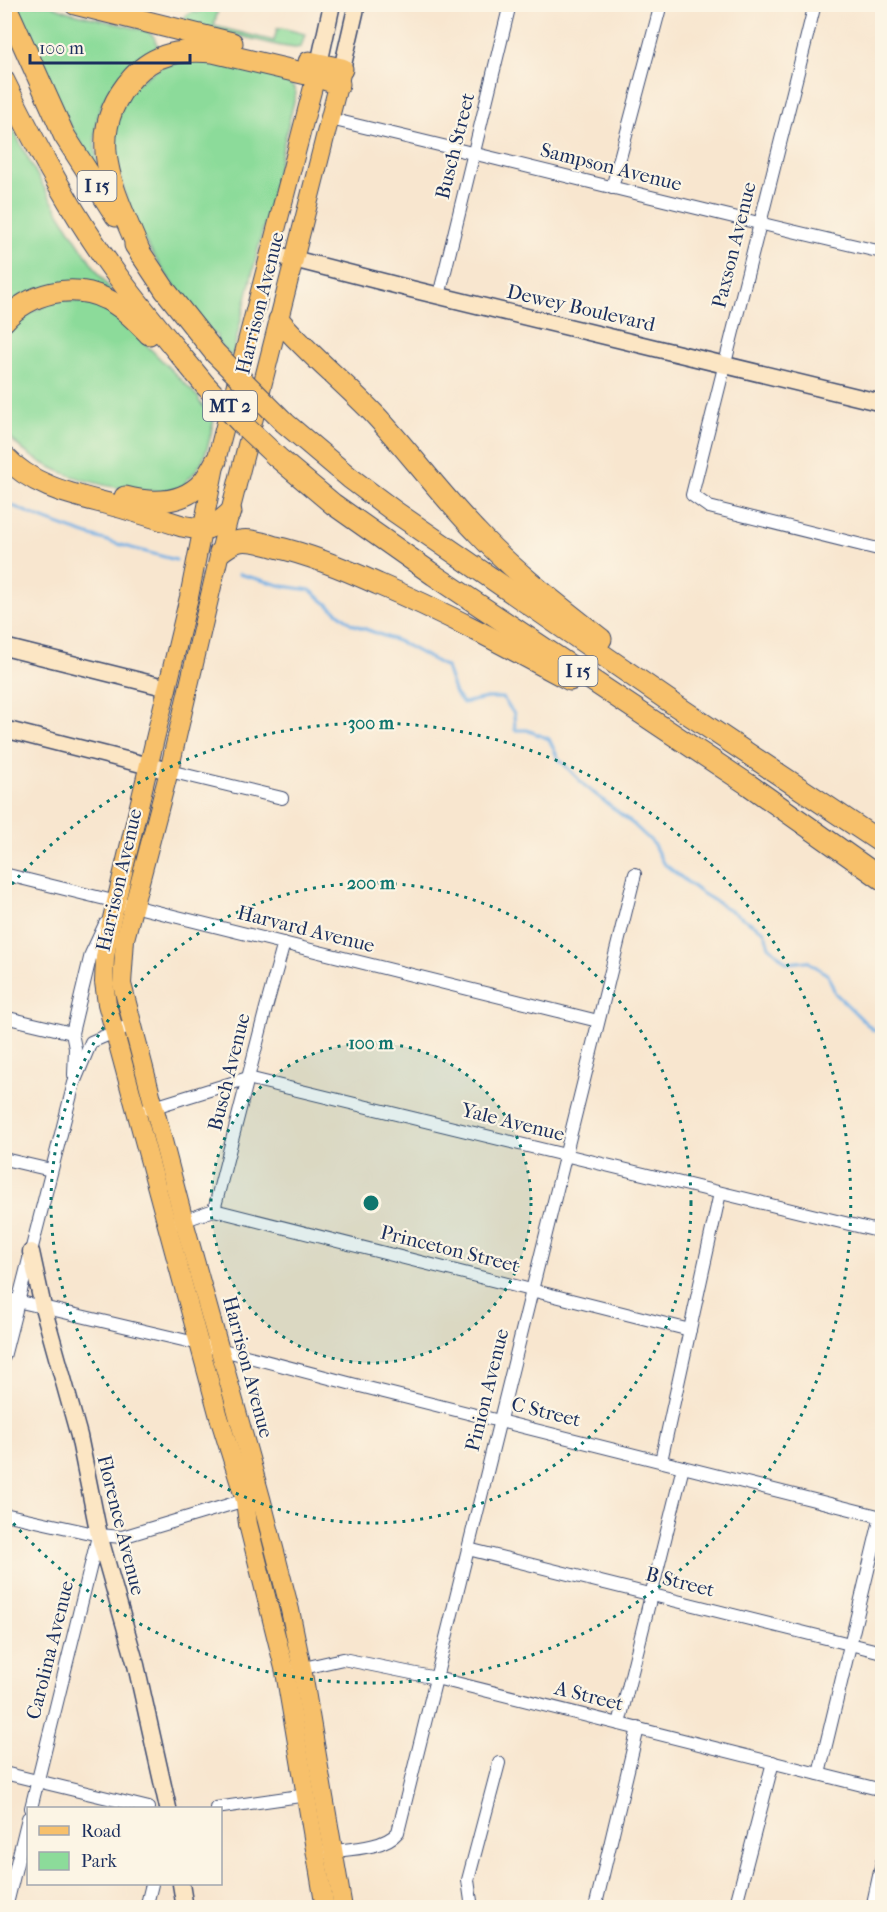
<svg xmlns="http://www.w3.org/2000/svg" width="887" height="1912" viewBox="0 0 887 1912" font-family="'IM FELL French Canon',serif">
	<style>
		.green { fill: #8cdb9a; stroke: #54857c; stroke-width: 1.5 }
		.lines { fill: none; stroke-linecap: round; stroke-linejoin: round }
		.stream { stroke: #73b0e5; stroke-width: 3 }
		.street-casing { stroke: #3c4a6f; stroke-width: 14 }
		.secondary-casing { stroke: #3c4a6f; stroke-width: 19 }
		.primary-casing { stroke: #3c4a6f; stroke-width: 20 }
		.highway-casing { stroke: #3c4a6f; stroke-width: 23 }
		.street { stroke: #fff; stroke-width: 12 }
		.secondary { stroke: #fce6c4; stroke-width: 16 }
		.primary { stroke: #f7c06b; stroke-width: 18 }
		.highway { stroke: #f7c06b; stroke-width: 21 }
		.highway-bridge-casing { stroke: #3c4a6f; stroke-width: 23; stroke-linecap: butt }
		.highway-bridge { stroke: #f7c06b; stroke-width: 21 }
		.ring { fill: none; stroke: #0f766e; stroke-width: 3; stroke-dasharray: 3 6 }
		.labels { text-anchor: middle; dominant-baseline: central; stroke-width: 4.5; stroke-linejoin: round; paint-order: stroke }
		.shield { fill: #fcf5e5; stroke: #5e6a86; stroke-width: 1.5 }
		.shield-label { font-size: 18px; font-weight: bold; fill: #1b2f5e }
		.street-label { font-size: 20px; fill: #1b2f5e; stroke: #fcf5e5 }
		.centre { fill: #0f766e; stroke: #fcf5e5; stroke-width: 3 }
		.ring-label { font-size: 18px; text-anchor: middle; font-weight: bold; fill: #0f766e; stroke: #fcf5e5; stroke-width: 4.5; stroke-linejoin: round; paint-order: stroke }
	</style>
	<rect width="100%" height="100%" fill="#fcf5e5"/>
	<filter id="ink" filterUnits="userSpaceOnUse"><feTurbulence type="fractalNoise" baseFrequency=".0167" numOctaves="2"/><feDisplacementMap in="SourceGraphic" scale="12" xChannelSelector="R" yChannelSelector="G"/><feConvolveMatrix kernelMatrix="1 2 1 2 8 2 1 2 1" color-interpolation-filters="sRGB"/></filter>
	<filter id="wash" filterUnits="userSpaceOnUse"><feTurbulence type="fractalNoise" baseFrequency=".008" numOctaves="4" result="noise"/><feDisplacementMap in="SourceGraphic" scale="24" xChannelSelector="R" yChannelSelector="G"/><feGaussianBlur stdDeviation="1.35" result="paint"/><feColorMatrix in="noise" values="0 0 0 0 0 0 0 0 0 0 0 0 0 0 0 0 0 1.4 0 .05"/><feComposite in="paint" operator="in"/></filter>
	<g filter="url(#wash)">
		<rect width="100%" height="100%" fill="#f8e6cf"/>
		<g class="green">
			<path d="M 14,5 L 51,5 L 69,12 L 147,31 L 154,37 L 158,47 L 157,49 C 121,72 96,94 95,139 C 94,150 99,162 98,172 L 65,117 Z"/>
			<path d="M 212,5 L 219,5 L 214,26 L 274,41 L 277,29 L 282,28 L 305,34 L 301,47 L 295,48 L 281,46 L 186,23 L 184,17 L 193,11 L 197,13 Z"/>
			<path d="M 202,58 L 284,79 L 294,88 L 296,93 L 232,357 L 216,341 L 217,336 L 213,333 L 208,333 L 160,266 L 134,223 L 109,142 L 129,89 L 163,65 Z"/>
			<path d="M 5,117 L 7,117 L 10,122 C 38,182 73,238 112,292 L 5,307 L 5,260 L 9,240 L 10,209 L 9,174 L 4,145 Z"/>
			<path d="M 59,299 L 93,303 L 120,318 L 199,398 L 199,401 L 214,419 C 209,443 206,465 186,481 L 186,484 C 181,487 175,490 169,492 C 162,493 153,491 146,491 C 100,488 30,470 5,430 L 5,331 L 14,320 Z"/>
		</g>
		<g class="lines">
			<g class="stream">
				<path d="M 4,502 C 62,529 115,544 176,560"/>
				<path d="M 239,574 L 283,586 L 310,590 L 352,624 L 400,642 L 446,667 L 455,694 L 463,703 L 487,698 L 503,698 L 514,714 L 515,730 L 527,730 L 549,739 L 558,758 L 585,786 L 633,824 L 653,843 L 663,863 L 700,892 L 764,931 L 769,946 L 787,963 L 807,961 L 828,975 L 835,993 L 873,1030 L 882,1032"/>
			</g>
		</g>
	</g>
	<g filter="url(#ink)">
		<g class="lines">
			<g class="street-casing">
				<g id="street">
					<path d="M 815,4 L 692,495 L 709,507 L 882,550"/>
					<path d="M 330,119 C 514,162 698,210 882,252"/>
					<path d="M 612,188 L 661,4"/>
					<path d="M 439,296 L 510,4"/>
					<path d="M 169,771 L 282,798"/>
					<path d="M 4,874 L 598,1021"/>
					<path d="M 4,1017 L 72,1033"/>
					<path d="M 74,1075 L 75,1048 L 72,1033 L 91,954 L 105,924"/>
					<path d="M 148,1109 L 248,1078 L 882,1232"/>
					<path d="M 4,1159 L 51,1170"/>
					<path d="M 214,1210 L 266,1008 L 284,943"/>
					<path d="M 177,1223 L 214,1210 L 690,1330"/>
					<path d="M 4,1298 L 200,1344 L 356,1385 L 882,1517"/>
					<path d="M 4,1357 L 74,1083 L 91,1042 L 133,1024"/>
					<path d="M 661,1461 L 720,1193"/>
					<path d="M 4,1514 L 99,1535 L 122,1537 L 245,1500"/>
					<path d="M 468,1549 L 882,1652"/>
					<path d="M 295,1670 L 343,1659 L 436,1678 L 882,1790"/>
					<path d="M 619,1724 L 683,1467"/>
					<path d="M 4,1773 L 149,1808"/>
					<path d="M 819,1774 L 881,1516"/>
					<path d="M 31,1808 L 98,1536"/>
					<path d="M 216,1808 L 307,1795"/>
					<path d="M 326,1852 C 348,1849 384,1849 398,1832 L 635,874"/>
					<path d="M 6,1908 L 28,1818"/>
					<path d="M 146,1908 L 152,1884"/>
					<path d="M 472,1908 L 468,1880 L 499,1763"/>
					<path d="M 595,1908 L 638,1728"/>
					<path d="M 735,1908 L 773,1762"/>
					<path d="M 872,1908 L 882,1862"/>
				</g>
			</g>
			<g class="secondary-casing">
				<g id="secondary">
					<path d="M 319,64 L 332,4"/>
					<path d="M 342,69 L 357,4"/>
					<path d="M 270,253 L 411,289 L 882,403"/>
					<path d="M 4,647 L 168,688"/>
					<path d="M 4,729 L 169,771"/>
					<path d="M 31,1252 L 43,1307 L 79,1436 L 99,1535 L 136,1665 L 168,1808"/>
					<path d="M 181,1884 L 185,1908"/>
				</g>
			</g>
			<g class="primary-casing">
				<g id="primary">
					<path d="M 319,64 L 216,461 L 189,597 L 109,931 L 105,958 L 104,982 L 107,1004 L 219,1417 L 245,1500 L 248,1524 L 285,1672 L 325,1908"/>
					<path d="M 342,70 L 220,552 L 169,771 L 125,939 L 122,984 L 184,1221 L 261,1498 L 290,1610 L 302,1668 L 343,1908"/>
				</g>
			</g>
			<g class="highway-casing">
				<g id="highway">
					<path d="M 5,4 L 64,135 L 116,216"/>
					<path d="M 75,4 L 232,43"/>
					<path d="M 309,62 L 342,69"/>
					<path d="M 4,81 C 37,148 72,214 116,274 C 144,312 175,348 205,385"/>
					<path d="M 135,245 L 165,290 L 215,353"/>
					<path d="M 141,255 C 116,193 80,136 133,77 C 155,53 182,49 213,52 L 315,76 L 339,84"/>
					<path d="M 279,320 C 309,355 345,383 377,417 C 411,454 441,495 476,531 C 513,571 558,605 601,639"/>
					<path d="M 4,321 C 29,293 72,282 106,299 C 122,306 136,321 149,334"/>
					<path d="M 285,423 L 350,478 L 394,511 L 675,705 L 882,843"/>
					<path d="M 4,456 C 34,488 75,495 116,506 C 138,512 160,519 182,526 C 208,531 211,530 231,512"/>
					<path d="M 277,457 L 333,504 L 434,575 L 749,785 L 882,879"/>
					<path d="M 125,497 C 152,504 183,504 203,482 C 208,476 212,468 216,461"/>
					<path d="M 220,552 C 226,548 232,542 240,541 C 251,539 265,544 276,547 C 311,555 345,569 378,584 C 444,612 507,646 570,680"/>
				</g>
			</g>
			<use href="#street" class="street"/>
			<use href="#secondary" class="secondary"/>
			<use href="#primary" class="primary"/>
			<use href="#highway" class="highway"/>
			<g class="highway-bridge-casing">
				<g id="highway-bridge">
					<path d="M 215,353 L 285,423"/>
					<path d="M 205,385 L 240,422 L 277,457"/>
				</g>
			</g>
			<use href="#highway-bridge" class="highway-bridge"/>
		</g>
	</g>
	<circle cx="371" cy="1203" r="160" fill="#0f766e" fill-opacity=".12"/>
	<g class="ring">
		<circle cx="371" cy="1203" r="160"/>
		<circle cx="371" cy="1203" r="320"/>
		<path d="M6 891A480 480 0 1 1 6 1515"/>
	</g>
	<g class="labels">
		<g class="shield">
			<rect x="77.5" y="171" width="39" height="30" rx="4.5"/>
			<rect x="203" y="391" width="54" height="30" rx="4.5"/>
			<rect x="558.5" y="656" width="39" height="30" rx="4.5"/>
		</g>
		<g class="shield-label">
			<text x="97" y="186">I 15</text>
			<text x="230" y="406">MT 2</text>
			<text x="578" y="671">I 15</text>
		</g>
		<g class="street-label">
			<text transform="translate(455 146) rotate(-76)">Busch Street</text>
			<text transform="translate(611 167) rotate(14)">Sampson Avenue</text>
			<text transform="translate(734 245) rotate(-76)">Paxson Avenue</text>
			<text transform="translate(260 303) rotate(-76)">Harrison Avenue</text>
			<text transform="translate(581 308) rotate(13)">Dewey Boulevard</text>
			<text transform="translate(119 880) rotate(-77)">Harrison Avenue</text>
			<text transform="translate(306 929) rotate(14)">Harvard Avenue</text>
			<text transform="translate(229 1072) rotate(-76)">Busch Avenue</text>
			<text transform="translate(513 1122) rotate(14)">Yale Avenue</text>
			<text transform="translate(450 1249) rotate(14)">Princeton Street</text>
			<text transform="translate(248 1367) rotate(75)">Harrison Avenue</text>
			<text transform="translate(487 1390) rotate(-76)">Pinion Avenue</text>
			<text transform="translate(546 1412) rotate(14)">C Street</text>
			<text transform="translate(121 1525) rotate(76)">Florence Avenue</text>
			<text transform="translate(680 1582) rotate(14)">B Street</text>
			<text transform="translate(50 1650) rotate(-76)">Carolina Avenue</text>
			<text transform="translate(589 1696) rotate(14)">A Street</text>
		</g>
	</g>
	<circle cx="371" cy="1203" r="9" class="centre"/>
	<g class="ring-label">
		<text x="371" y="729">300 m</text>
		<text x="371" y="889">200 m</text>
		<text x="371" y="1049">100 m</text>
	</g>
	<rect width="887" height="1912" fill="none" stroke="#fcf5e5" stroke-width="24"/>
	<rect x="27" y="1807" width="195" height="78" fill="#fcf5e5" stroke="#a2a6af" stroke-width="1.5"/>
	<rect x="39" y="1826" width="30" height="9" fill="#f7c06b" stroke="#a2a6af" stroke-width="1.5"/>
	<text x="81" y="1837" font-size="18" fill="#1b2f5e">Road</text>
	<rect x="39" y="1852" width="30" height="18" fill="#8cdb9a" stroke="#a2a6af" stroke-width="1.5"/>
	<text x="81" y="1867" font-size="18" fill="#1b2f5e">Park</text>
	<path d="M30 54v9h160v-9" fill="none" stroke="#1b2f5e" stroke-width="3"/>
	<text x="39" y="54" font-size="18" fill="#1b2f5e" stroke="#fcf5e5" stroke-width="4.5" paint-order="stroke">100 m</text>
</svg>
